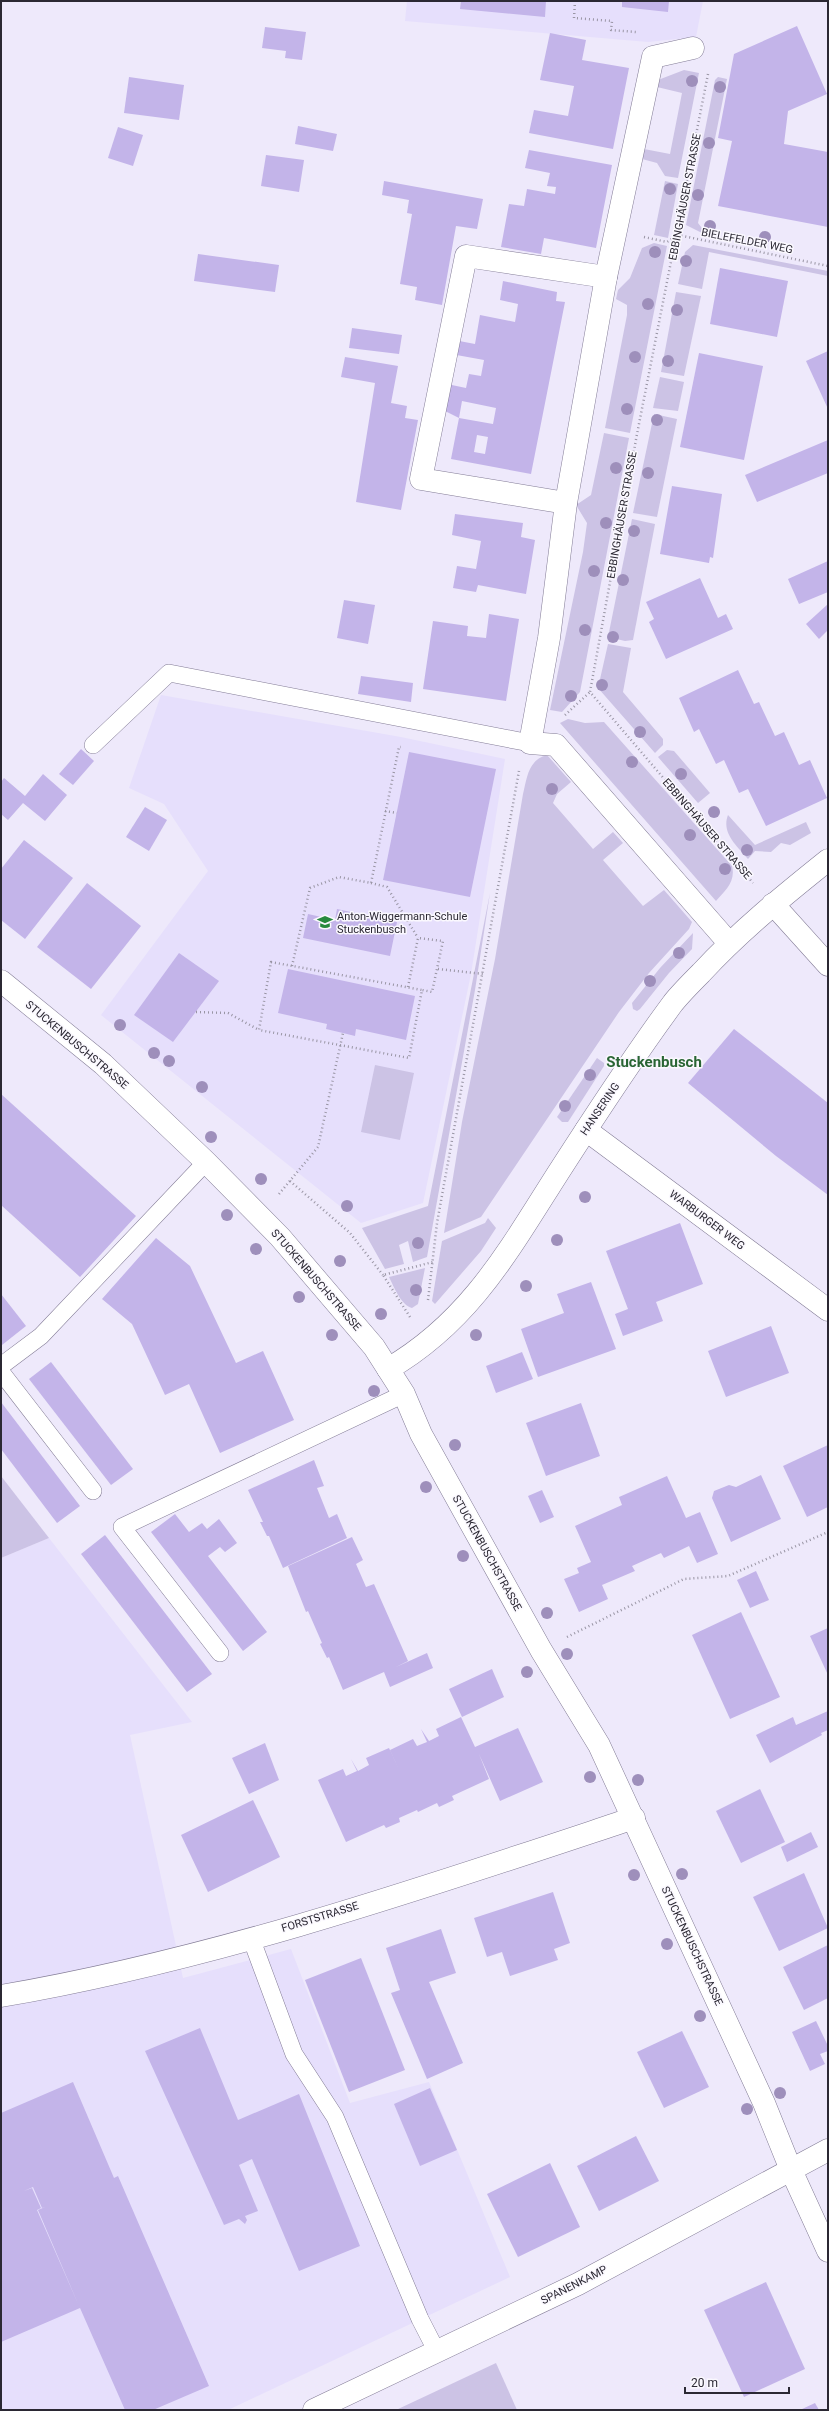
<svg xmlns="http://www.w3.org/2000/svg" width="829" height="2411" viewBox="0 0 829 2411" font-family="Roboto,sans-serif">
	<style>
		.built { fill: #e6dffc }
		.green { fill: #ccc3e5 }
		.building { fill: #c3b4e9; fill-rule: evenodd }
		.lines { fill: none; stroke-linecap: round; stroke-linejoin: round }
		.lane-casing { stroke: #837c96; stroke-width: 18 }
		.street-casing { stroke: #837c96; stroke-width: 23 }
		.path { stroke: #9995a4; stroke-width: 2.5; stroke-dasharray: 1 3; stroke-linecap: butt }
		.lane { stroke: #fff; stroke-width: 17 }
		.street { stroke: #fff; stroke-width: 22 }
		.tree { fill: #9e8fbb }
		.labels { text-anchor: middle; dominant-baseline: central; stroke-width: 3; stroke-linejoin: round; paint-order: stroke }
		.street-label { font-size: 11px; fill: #2b2833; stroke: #faf8fe }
		.poi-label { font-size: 11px; fill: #2b2833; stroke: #faf8fe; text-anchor: start }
		.district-label { font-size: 15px; font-weight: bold; fill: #296534; stroke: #faf8fe }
	</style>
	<rect width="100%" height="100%" fill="#eee9fb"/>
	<g class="built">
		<path d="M 407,1 L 703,1 L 696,37 L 648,42 L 405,21 Z"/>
		<path d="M 161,695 L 401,737 L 505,759 L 471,974 L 423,1203 L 361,1223 L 101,1015 L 208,871 L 164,804 L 129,788 Z"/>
		<path d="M 49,1538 L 192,1722 L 130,1735 L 183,1978 L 291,1949 L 350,2103 L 429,2082 L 510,2277 L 228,2410 L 1,2410 L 1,1558 Z"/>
	</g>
	<g class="green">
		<path d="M 684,70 L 699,73 L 678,178 L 665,176 L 657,163 L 642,159 L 644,149 L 670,154 L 682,93 L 657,87 L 658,80 Z"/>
		<path d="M 718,77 L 727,79 L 698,223 L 708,236 L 686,225 L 715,80 Z"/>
		<path d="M 665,181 L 678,184 L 668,238 L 654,235 Z"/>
		<path d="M 654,243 L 667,246 L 630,433 L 605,428 L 627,315 L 627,305 L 616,299 L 618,290 L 630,278 L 642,248 Z"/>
		<path d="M 693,245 L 828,271 L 828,276 L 709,252 L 702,289 L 678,284 L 685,252 Z"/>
		<path d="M 676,292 L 701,296 L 684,376 L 661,372 Z"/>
		<path d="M 660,377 L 684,382 L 678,411 L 653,408 Z"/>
		<path d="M 654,414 L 677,419 L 657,517 L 633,513 Z"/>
		<path d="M 604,433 L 629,438 L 580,692 L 562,712 L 550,710 L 583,552 L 587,523 L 576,505 L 591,495 Z"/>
		<path d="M 632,519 L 655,524 L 633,640 L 625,641 L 608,637 Z"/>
		<path d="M 608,644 L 631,648 L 623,692 L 663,739 L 663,745 L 655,753 L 598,688 Z"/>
		<path d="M 568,719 L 585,723 L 604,722 L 732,866 C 736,882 725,891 716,901 L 560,723 Z"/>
		<path d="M 667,750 L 674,751 L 710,793 L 698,803 L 658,757 Z"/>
		<path d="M 547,755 L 571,782 L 557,794 L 553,803 L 593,849 L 613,832 L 623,843 L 603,860 L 643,906 L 664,890 L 692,922 L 689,929 L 649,973 L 619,1012 L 481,1217 L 444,1233 L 462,1122 L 495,959 L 523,794 C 527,778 528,760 547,755 Z"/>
		<path d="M 728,815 L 755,845 L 806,822 L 811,833 L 790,845 L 781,843 L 771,852 L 755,851 L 748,859 C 737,846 721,833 728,815 Z"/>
		<path d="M 490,893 L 475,990 L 427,1257 L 413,1262 L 408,1241 L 399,1245 L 404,1264 L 385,1269 L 362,1228 L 428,1206 Z"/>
		<path d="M 693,933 L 692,949 L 669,973 L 640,1009 L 637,1011 L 633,1009 L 632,1003 L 660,968 Z"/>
		<path d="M 597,1058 L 604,1063 L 604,1066 L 568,1122 L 562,1122 L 557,1117 Z"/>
		<path d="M 375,1065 L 414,1073 L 400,1140 L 361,1132 Z"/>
		<path d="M 488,1218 L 496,1228 L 481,1251 L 435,1304 L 432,1301 L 442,1241 L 485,1223 Z"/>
		<path d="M 425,1268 L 418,1304 L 412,1308 C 401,1305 394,1287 389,1277 Z"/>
		<path d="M 1,1476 L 49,1538 L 1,1558 Z"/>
		<path d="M 496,2363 L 517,2410 L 396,2410 Z"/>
	</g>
	<g class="building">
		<path d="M 461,1 L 546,1 L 545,17 L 460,9 Z"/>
		<path d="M 622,1 L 669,1 L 668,12 L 622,7 Z"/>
		<path d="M 797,26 L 827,94 L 788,111 L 784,144 L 828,152 L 828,227 L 718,206 L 732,141 L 718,138 L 734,54 Z"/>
		<path d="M 265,27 L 306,32 L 302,60 L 285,58 L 286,51 L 262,48 Z"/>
		<path d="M 550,33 L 586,40 L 582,60 L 629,68 L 613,149 L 529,133 L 534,110 L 568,116 L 574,86 L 540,80 Z"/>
		<path d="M 129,77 L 184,85 L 179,120 L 124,113 Z"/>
		<path d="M 298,126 L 337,134 L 333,151 L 295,144 Z"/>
		<path d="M 118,127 L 143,135 L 133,166 L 108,158 Z"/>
		<path d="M 529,150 L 612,165 L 596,248 L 544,238 L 541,254 L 501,247 L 509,204 L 524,206 L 527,189 L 555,194 L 556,187 L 547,186 L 550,173 L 525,168 Z"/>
		<path d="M 266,155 L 304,160 L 299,192 L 261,186 Z"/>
		<path d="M 384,181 L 483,199 L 477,229 L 456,226 L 442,305 L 415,300 L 417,287 L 400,284 L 412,214 L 407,213 L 409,200 L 382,195 Z"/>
		<path d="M 198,254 L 279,265 L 275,292 L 194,281 Z"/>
		<path d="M 720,268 L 788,281 L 777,337 L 710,324 Z"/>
		<path d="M 503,281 L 557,292 L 556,301 L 565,302 L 531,474 L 451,459 L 459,418 L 493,424 L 496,408 L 462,401 L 459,418 L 443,410 L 447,384 L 466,388 L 469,374 L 481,376 L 484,360 L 451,354 L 454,340 L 475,344 L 480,315 L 515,322 L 518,304 L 500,300 ZM 477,435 L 488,437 L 485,454 L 474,452 Z"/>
		<path d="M 352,328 L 402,335 L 399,354 L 349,348 Z"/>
		<path d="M 828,351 L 828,409 L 806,361 Z"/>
		<path d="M 699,353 L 763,366 L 744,460 L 680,447 Z"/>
		<path d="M 345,357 L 398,366 L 391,403 L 407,406 L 405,418 L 418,420 L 401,510 L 356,502 L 375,383 L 341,377 Z"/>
		<path d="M 828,440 L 828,473 L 757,502 L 745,475 Z"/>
		<path d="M 672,486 L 722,494 L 713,558 L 710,557 L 709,563 L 660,554 Z"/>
		<path d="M 455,514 L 523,523 L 521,537 L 535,540 L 526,594 L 478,585 L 476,592 L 453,588 L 457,566 L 476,569 L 481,541 L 452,535 Z"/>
		<path d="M 828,561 L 828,592 L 799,604 L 788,579 Z"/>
		<path d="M 700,578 L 718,618 L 726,614 L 733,629 L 666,659 L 649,622 L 654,619 L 646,602 Z"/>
		<path d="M 344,600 L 375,605 L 368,644 L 337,638 Z"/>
		<path d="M 828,604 L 828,630 L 819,639 L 806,624 Z"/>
		<path d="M 489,614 L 519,619 L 506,701 L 423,689 L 433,621 L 468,626 L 467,636 L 486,638 Z"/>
		<path d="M 738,670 L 754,704 L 759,702 L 775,736 L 784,732 L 799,765 L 810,760 L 827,798 L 766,826 L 748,789 L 739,793 L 724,760 L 716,764 L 699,729 L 694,732 L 679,698 Z"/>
		<path d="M 361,676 L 413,683 L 411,702 L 358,694 Z"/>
		<path d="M 81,749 L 94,761 L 73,785 L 59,774 Z"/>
		<path d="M 409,752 L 496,769 L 470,897 L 383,880 Z"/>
		<path d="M 43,774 L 67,795 L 45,821 L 23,803 L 8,820 L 1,814 L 1,782 L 4,778 L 25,796 Z"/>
		<path d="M 145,807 L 167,820 L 149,851 L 126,837 Z"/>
		<path d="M 24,840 L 73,878 L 25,939 L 1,920 L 1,869 Z"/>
		<path d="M 87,883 L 141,926 L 91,989 L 37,947 Z"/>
		<path d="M 337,909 L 397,922 L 390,956 L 303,938 L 308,914 L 335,920 Z"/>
		<path d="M 179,953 L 219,981 L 173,1042 L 134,1015 Z"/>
		<path d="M 288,969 L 415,996 L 406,1040 L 356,1029 L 355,1036 L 343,1033 L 326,1029 L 327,1024 L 278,1013 Z"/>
		<path d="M 734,1029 L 828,1103 L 828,1195 L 776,1156 L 688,1083 Z"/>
		<path d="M 1,1094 L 136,1216 L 80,1277 L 1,1205 Z"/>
		<path d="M 680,1223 L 703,1284 L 656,1302 L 663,1321 L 623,1336 L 615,1314 L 628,1309 L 606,1251 Z"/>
		<path d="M 156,1238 L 190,1266 L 236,1363 L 263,1351 L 294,1420 L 220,1453 L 189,1384 L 165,1395 L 132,1324 L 102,1299 Z"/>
		<path d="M 591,1282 L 616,1349 L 538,1377 L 521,1329 L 564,1313 L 557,1294 Z"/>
		<path d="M 1,1294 L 26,1326 L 2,1345 L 1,1344 Z"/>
		<path d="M 771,1326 L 789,1373 L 726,1397 L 708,1351 Z"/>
		<path d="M 522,1352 L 533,1379 L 496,1393 L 486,1366 Z"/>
		<path d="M 51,1362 L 133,1469 L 111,1485 L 29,1379 Z"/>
		<path d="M 1,1402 L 80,1506 L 57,1523 L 1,1449 Z"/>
		<path d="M 581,1403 L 600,1456 L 546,1476 L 526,1423 Z"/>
		<path d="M 828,1445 L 828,1507 L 807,1517 L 783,1466 Z"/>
		<path d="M 314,1460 L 324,1486 L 317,1488 L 329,1518 L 337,1514 L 347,1538 L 283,1568 L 269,1536 L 267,1536 L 260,1522 L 263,1522 L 248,1490 Z"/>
		<path d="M 761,1475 L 781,1519 L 731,1542 L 712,1498 L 714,1491 L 729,1485 L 736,1487 Z"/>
		<path d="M 667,1476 L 686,1518 L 700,1512 L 718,1554 L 697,1563 L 689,1546 L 664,1558 L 661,1553 L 632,1566 L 635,1571 L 602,1585 L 608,1599 L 579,1612 L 564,1579 L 579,1573 L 577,1568 L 591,1562 L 575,1526 L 622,1505 L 619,1497 Z"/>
		<path d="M 542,1490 L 554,1517 L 540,1523 L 528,1496 Z"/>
		<path d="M 175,1514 L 189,1532 L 202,1523 L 207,1529 L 219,1519 L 237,1543 L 225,1552 L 220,1547 L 208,1556 L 267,1632 L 243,1651 L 151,1532 Z"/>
		<path d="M 105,1535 L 212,1674 L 187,1692 L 81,1554 Z"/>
		<path d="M 352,1537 L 363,1560 L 356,1564 L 366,1587 L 374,1584 L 408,1661 L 396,1667 L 427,1653 L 433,1668 L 390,1687 L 384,1672 L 343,1690 L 329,1657 L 327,1658 L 320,1644 L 322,1643 L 308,1611 L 306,1612 L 288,1566 Z"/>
		<path d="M 756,1571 L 769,1600 L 750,1608 L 737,1580 Z"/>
		<path d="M 741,1612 L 780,1697 L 730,1719 L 692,1635 Z"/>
		<path d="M 828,1628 L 828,1675 L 810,1636 Z"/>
		<path d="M 492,1669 L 504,1697 L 462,1717 L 449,1689 Z"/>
		<path d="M 828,1711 L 828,1730 L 821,1733 L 822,1735 L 770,1763 L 756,1735 L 793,1717 L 796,1725 Z"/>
		<path d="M 461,1717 L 475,1747 L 518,1728 L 543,1782 L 500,1801 L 479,1754 L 489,1779 L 452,1796 L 454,1800 L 439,1807 L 437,1803 L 418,1812 L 417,1810 L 399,1818 L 400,1822 L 386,1828 L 384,1825 L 346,1842 L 318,1780 L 343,1769 L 346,1776 L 357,1771 L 351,1759 L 358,1771 L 369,1765 L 366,1758 L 389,1748 L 401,1774 L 390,1750 L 413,1739 L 417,1746 L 427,1742 L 421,1729 L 429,1741 L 439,1736 L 436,1729 Z"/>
		<path d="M 265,1743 L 279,1780 L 249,1794 L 232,1758 Z"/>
		<path d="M 760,1789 L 785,1842 L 741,1863 L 716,1811 Z"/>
		<path d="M 253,1800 L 280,1857 L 208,1892 L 181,1835 Z"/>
		<path d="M 811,1832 L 818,1847 L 787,1862 L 781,1847 Z"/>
		<path d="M 804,1873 L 828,1928 L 779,1951 L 753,1897 Z"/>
		<path d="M 553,1892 L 570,1943 L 554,1949 L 558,1960 L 510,1976 L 502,1952 L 487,1957 L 474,1918 Z"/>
		<path d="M 441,1929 L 456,1973 L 429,1982 L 463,2063 L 427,2079 L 391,1993 L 400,1990 L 386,1948 Z"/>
		<path d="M 828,1945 L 828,1998 L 804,2010 L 783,1967 Z"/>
		<path d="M 361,1958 L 405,2070 L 349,2092 L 305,1980 Z"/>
		<path d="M 816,2021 L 828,2046 L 828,2051 L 820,2054 L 825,2064 L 810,2071 L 792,2032 Z"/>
		<path d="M 200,2028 L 238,2120 L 299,2094 L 360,2246 L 299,2271 L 252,2159 L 239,2165 L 258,2211 L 245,2216 L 247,2220 L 245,2224 L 239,2219 L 224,2225 L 145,2051 Z"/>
		<path d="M 682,2031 L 709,2087 L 664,2108 L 637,2052 Z"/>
		<path d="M 73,2082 L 114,2178 L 118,2176 L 209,2386 L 153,2410 L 125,2410 L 80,2308 L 1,2342 L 1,2113 ZM 33,2187 L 42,2208 L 45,2207 L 38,2210 L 79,2306 L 37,2210 L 41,2208 L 32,2188 L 24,2191 Z"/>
		<path d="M 430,2088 L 457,2150 L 420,2166 L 394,2104 Z"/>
		<path d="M 636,2136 L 659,2181 L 599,2211 L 577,2166 Z"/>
		<path d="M 550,2163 L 580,2227 L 518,2257 L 487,2194 Z"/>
		<path d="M 766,2282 L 805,2369 L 744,2397 L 704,2310 Z"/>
		<path d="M 815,2403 L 819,2410 L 800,2410 Z"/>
	</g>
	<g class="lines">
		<g class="lane-casing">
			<g id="lane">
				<path d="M 93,745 L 169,673 L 530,743"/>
				<path d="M 1,1366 L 41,1336 L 206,1162"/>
				<path d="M 1,1372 L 93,1491"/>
				<path d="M 220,1653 L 122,1527 L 404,1394"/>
				<path d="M 251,1938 L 294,2054 L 335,2117 L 420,2319 L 437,2352"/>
			</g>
		</g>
		<g class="street-casing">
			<g id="street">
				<path d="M 693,48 L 653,57 L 606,277 L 566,503 L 549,638 L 530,743 L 556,745 L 729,943"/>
				<path d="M 566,503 L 421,479 L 466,256 L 606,277"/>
				<path d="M 773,904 L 828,965"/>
				<path d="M 1,981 L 103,1064 L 206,1162 L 280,1237 L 374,1347 L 404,1394 L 421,1434 L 541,1650 L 599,1745 L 764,2103 L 791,2170 L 828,2251"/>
				<path d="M 586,1130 L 828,1310"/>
				<path d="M 388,1369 C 471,1321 510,1248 560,1170 C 596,1114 633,1057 673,1003 C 681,993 691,983 701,973 C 740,931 783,896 828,860"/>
				<path d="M 1,1996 C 217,1959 426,1887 634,1818"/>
				<path d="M 314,2410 L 578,2284 L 828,2150"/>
			</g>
		</g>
		<g class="path">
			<path d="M 575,1 L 574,18 L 612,21 L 611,30 L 636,32"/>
			<path d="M 708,74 L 637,434 L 590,692 L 753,883"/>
			<path d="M 644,237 L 667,242 L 678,235 L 828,266"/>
			<path d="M 565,715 L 590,692"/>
			<path d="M 385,811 L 397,813"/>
			<path d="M 371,883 L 387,887 L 418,938"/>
			<path d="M 271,962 L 422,990 L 409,1058 L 259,1030 Z"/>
			<path d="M 292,966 L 310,888 L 339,877 L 371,883 L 399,747 L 401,747"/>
			<path d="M 438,969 L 484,974"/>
			<path d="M 408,987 L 418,938 L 443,941 L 432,992 L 422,990"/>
			<path d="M 196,1012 L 228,1013 L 259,1030"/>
			<path d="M 290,1181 L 350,1233 L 383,1275"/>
			<path d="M 279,1194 L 318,1147 L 343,1033"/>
			<path d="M 428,1300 L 437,1223 L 519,771"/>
			<path d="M 410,1317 L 383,1275 L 433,1262"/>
			<path d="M 567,1637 L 684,1579 L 728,1576 L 828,1532"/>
		</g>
		<use href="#lane" class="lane"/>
		<use href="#street" class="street"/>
	</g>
	<g class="tree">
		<circle cx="692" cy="81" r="6"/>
		<circle cx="720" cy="87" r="6"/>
		<circle cx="709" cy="143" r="6"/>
		<circle cx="670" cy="189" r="6"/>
		<circle cx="698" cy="195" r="6"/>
		<circle cx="710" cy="226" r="6"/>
		<circle cx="765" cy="237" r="6"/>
		<circle cx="655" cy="252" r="6"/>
		<circle cx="686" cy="261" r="6"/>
		<circle cx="648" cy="304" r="6"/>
		<circle cx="677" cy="310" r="6"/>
		<circle cx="635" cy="357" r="6"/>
		<circle cx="668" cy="361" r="6"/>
		<circle cx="627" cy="409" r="6"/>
		<circle cx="657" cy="420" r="6"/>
		<circle cx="616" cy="468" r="6"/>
		<circle cx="648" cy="473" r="6"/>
		<circle cx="606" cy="523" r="6"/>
		<circle cx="634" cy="531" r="6"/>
		<circle cx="594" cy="571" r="6"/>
		<circle cx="623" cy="580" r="6"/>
		<circle cx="585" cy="630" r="6"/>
		<circle cx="613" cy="637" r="6"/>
		<circle cx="602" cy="685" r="6"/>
		<circle cx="571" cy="696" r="6"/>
		<circle cx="640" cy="732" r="6"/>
		<circle cx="632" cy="762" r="6"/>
		<circle cx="681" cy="774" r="6"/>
		<circle cx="552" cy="789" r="6"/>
		<circle cx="714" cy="812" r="6"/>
		<circle cx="690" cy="835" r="6"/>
		<circle cx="747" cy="850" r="6"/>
		<circle cx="725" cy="869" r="6"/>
		<circle cx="679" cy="953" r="6"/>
		<circle cx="650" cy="981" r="6"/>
		<circle cx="120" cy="1025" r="6"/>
		<circle cx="154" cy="1053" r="6"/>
		<circle cx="169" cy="1061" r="6"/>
		<circle cx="590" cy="1075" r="6"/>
		<circle cx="202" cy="1087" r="6"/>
		<circle cx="565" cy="1106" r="6"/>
		<circle cx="211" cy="1137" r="6"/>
		<circle cx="261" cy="1179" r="6"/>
		<circle cx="585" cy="1197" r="6"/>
		<circle cx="347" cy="1206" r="6"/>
		<circle cx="227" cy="1215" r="6"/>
		<circle cx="557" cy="1240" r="6"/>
		<circle cx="418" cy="1243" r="6"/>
		<circle cx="256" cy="1249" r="6"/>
		<circle cx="340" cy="1261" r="6"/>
		<circle cx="526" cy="1286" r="6"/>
		<circle cx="416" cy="1290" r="6"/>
		<circle cx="299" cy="1297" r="6"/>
		<circle cx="381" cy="1314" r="6"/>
		<circle cx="332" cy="1335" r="6"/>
		<circle cx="476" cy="1335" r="6"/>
		<circle cx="374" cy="1391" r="6"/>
		<circle cx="455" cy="1445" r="6"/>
		<circle cx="426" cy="1487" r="6"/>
		<circle cx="463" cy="1556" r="6"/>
		<circle cx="547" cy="1613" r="6"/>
		<circle cx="567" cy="1654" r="6"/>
		<circle cx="527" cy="1672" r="6"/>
		<circle cx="590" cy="1777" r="6"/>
		<circle cx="638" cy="1780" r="6"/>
		<circle cx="682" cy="1874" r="6"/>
		<circle cx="634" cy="1875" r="6"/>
		<circle cx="667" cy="1944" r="6"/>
		<circle cx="700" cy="2016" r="6"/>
		<circle cx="780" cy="2093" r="6"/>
		<circle cx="747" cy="2109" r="6"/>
	</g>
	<defs>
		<g id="school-bare" transform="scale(1.2)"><path d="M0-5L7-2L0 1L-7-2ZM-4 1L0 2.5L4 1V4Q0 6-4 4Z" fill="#27893d" stroke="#faf8fe" stroke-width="2.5" paint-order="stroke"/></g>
	</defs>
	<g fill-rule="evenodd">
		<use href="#school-bare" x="325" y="922"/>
	</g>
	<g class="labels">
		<g class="street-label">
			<text transform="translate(685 197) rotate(-79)">EBBINGHÄUSER STRASSE</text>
			<text transform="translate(747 241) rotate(11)">BIELEFELDER WEG</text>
			<text transform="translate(622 515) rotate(-80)">EBBINGHÄUSER STRASSE</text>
			<text transform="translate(707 829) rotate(49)">EBBINGHÄUSER STRASSE</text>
			<text transform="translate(77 1045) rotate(40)">STUCKENBUSCHSTRASSE</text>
			<text transform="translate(600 1109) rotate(-56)">HANSERING</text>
			<text transform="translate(707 1220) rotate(37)">WARBURGER WEG</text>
			<text transform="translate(316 1280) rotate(49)">STUCKENBUSCHSTRASSE</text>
			<text transform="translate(487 1553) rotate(61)">STUCKENBUSCHSTRASSE</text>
			<text transform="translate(320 1917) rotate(-17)">FORSTSTRASSE</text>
			<text transform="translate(692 1946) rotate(65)">STUCKENBUSCHSTRASSE</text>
			<text transform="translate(574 2285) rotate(-27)">SPANENKAMP</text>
		</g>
		<g class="poi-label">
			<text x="337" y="916">Anton-Wiggermann-Schule<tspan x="337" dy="13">Stuckenbusch</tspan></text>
		</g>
		<g class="district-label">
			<text x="654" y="1062">Stuckenbusch</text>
		</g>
	</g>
	<rect width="829" height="2411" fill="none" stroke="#2b2833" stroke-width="4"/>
	<path d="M685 2387v6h104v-6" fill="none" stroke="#2b2833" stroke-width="2"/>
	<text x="691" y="2387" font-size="12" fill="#2b2833" stroke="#faf8fe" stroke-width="3" paint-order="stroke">20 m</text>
</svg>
